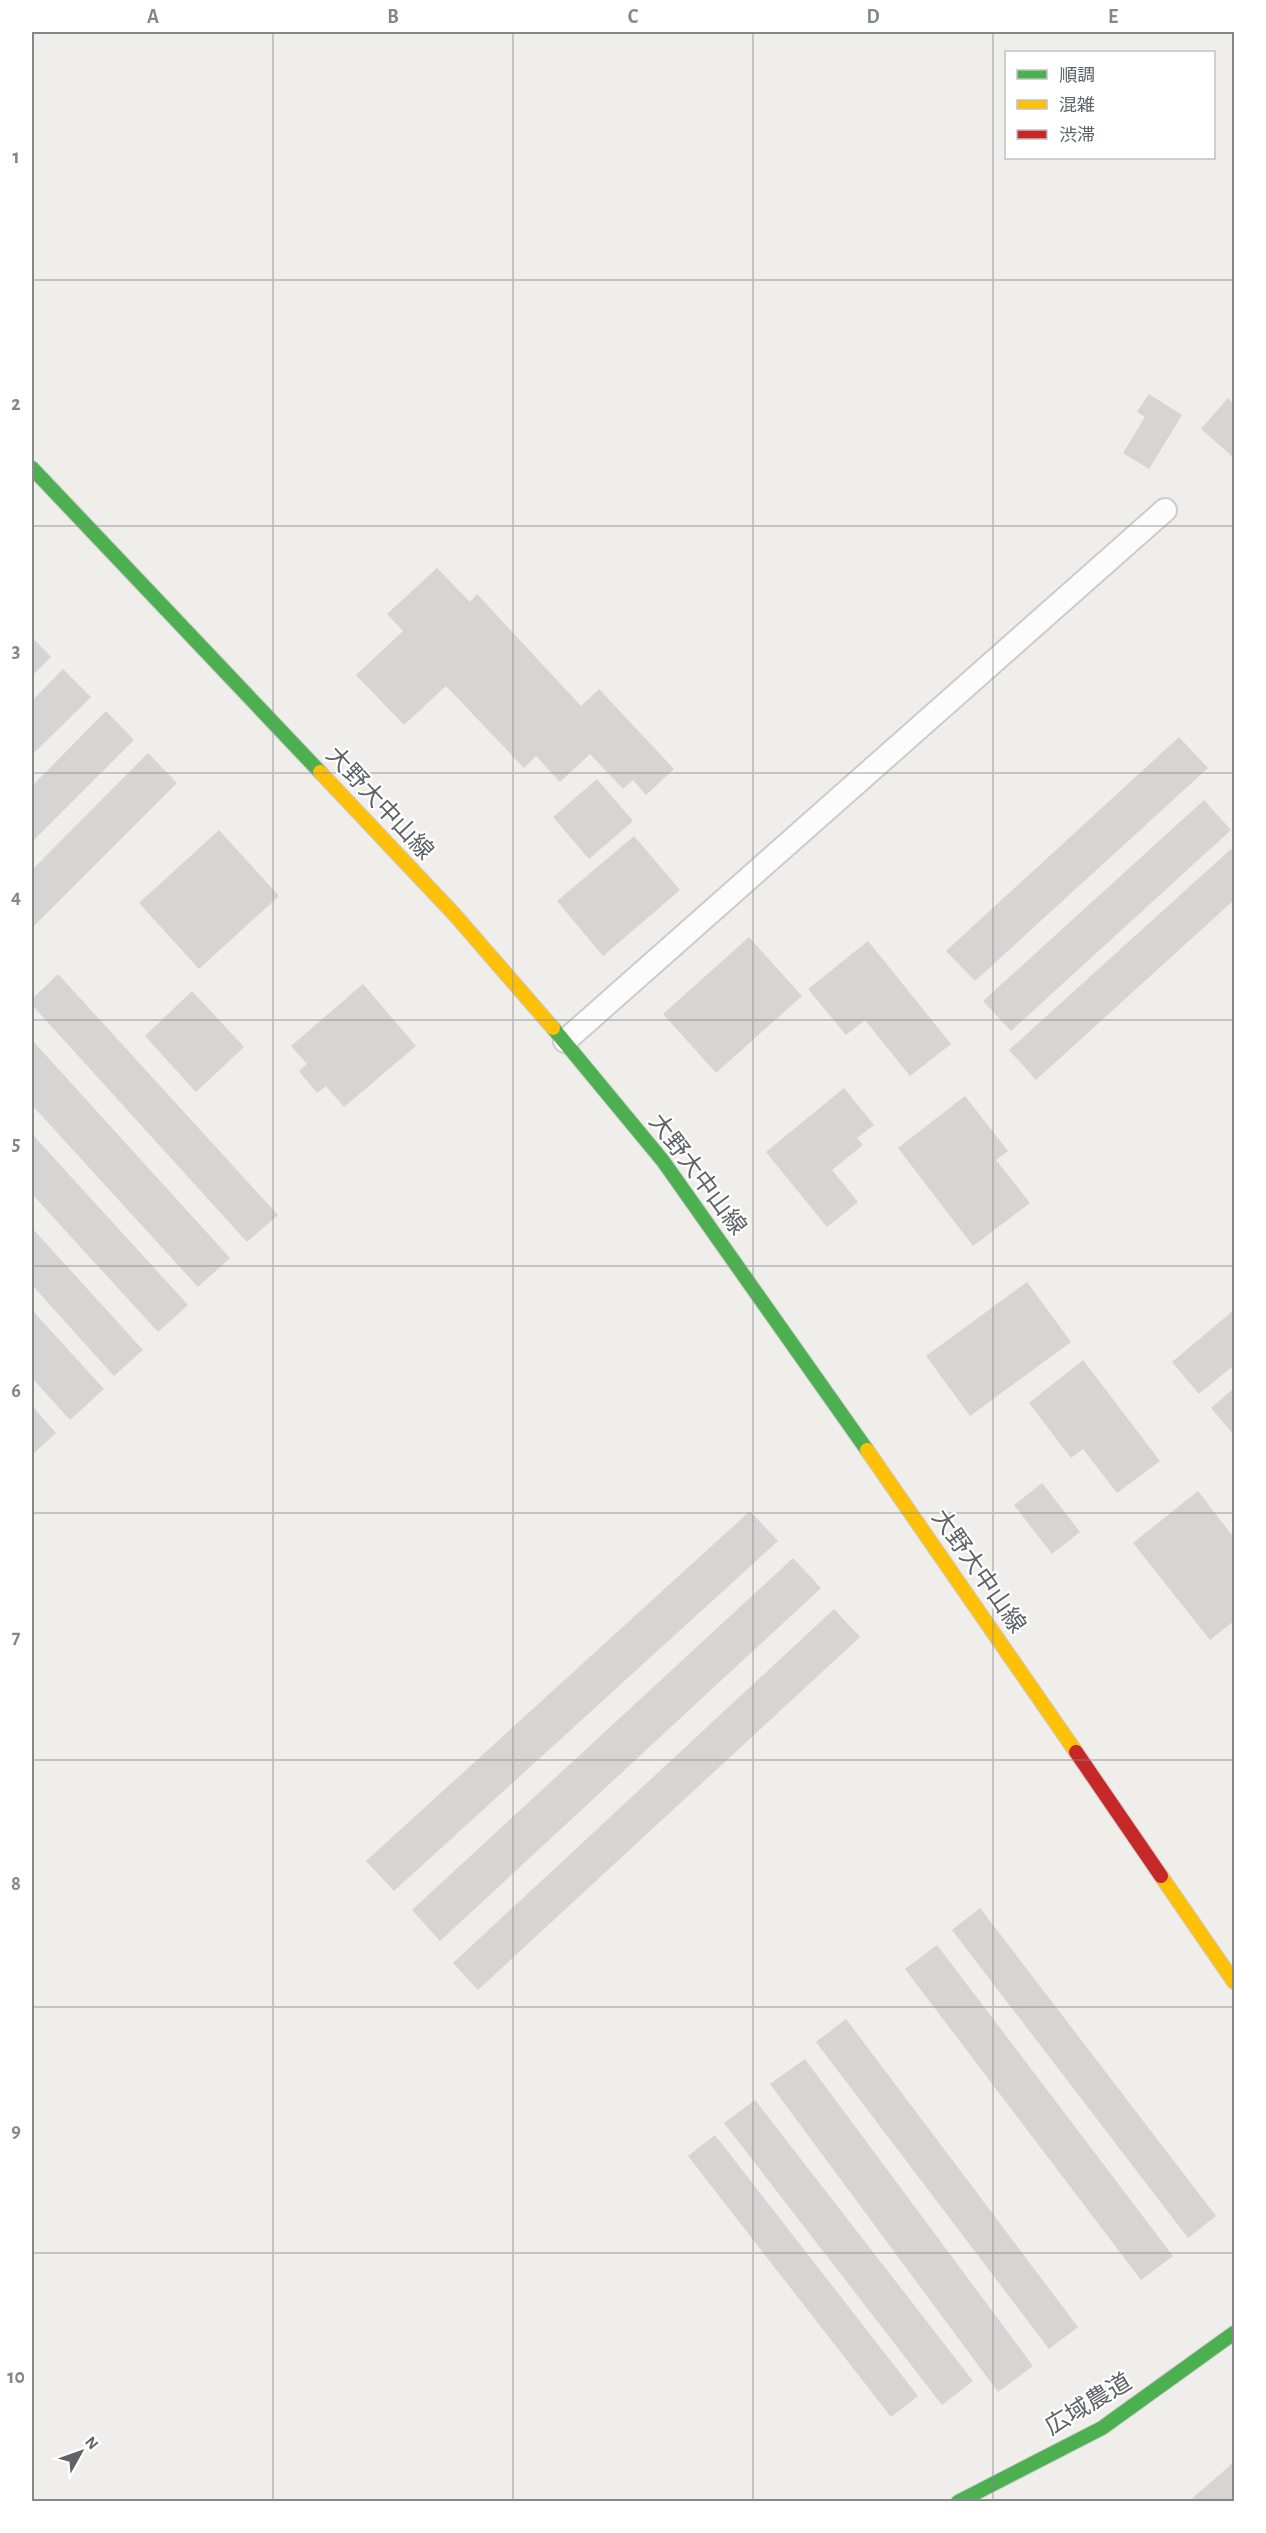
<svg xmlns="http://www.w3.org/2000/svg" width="1266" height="2533" font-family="'Alegreya Sans','Noto Sans JP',sans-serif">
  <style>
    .building { fill: #d6d5d3 }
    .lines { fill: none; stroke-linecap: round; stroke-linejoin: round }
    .lane-casing { stroke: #cbcccc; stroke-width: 26 }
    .fast-casing { stroke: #cacacb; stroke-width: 16 }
    .slow-casing { stroke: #cacacb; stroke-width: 16 }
    .jam-casing { stroke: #cacacb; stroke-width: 16 }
    .lane { stroke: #fdfcfc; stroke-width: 22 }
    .fast { stroke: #4caf50; stroke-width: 14 }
    .slow { stroke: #ffc107; stroke-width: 14 }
    .jam { stroke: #c62828; stroke-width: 14 }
    .grid { fill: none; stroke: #84888a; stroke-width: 1.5; stroke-opacity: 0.55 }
    .labels { text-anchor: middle; stroke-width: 4.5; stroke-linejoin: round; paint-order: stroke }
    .street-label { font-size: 24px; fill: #5f6368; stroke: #fff }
    .neatline { fill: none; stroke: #84888a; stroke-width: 2 }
    .grid-label { font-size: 20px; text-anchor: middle; font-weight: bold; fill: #84888a }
  </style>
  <rect width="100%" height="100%" fill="#efeeea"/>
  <!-- building -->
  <g class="building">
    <path d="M1149 394 1182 415 1149 469 1123 453 1145 417 1137 412Z"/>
    <path d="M1228 398 1234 404V458L1201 429Z"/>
    <path d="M437 568 470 602 477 594 581 706 599 689 674 769 646 795 633 780 623 789 590 754 560 782 536 756 524 768 446 686 404 725 356 675 403 631 387 614Z"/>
    <path d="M32 637 51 657 32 676Z"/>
    <path d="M63 669 91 697 32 755V701Z"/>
    <path d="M106 711 134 740 32 842V786Z"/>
    <path d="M1179 737 1208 768 975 981 946 951Z"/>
    <path d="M148 753 177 783 32 928V870Z"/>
    <path d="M597 779 633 821 589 859 553 817Z"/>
    <path d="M1204 800 1231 830 1011 1031 983 1001Z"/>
    <path d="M219 830 279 896 199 969 139 903Z"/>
    <path d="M634 836 680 890 603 956 557 901Z"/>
    <path d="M1231 849 1234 853V900L1036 1080 1009 1050Z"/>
    <path d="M749 937 802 996 716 1073 663 1014Z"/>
    <path d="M868 941 951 1044 910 1076 865 1020 846 1035 808 989Z"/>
    <path d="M58 974 278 1215 247 1242 32 1005V999Z"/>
    <path d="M363 984 416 1046 344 1107 326 1086 317 1093 299 1071 307 1064 291 1046Z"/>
    <path d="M192 991 244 1047 196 1092 145 1036Z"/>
    <path d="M32 1040 230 1258 198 1287 32 1105Z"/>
    <path d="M844 1088 874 1125 857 1138 863 1145 832 1170 858 1202 827 1227 766 1152Z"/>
    <path d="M965 1096 1008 1151 996 1160 1030 1203 973 1246 898 1148Z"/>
    <path d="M32 1134 188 1305 158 1332 32 1194Z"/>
    <path d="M32 1228 143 1350 114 1376 32 1285Z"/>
    <path d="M1027 1282 1071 1342 970 1416 926 1356Z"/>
    <path d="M32 1310 104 1389 70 1420 32 1378Z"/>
    <path d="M1234 1310V1365L1199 1394 1172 1362Z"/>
    <path d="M1083 1360 1160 1461 1117 1493 1083 1449 1071 1458 1029 1403Z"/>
    <path d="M1234 1388V1435L1211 1408Z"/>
    <path d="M32 1406 56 1433 32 1455Z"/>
    <path d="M1042 1483 1080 1532 1052 1554 1014 1505Z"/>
    <path d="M1198 1491 1234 1538V1621L1210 1640 1133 1543Z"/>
    <path d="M750 1511 778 1541 394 1891 366 1861Z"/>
    <path d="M793 1558 821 1588 440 1941 412 1910Z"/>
    <path d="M834 1609 860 1637 478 1990 453 1963Z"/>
    <path d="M980 1908 1216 2216 1188 2238 952 1930Z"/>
    <path d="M937 1945 1173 2256 1141 2280 905 1969Z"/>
    <path d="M846 2019 1078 2327 1049 2349 816 2042Z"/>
    <path d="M805 2059 1033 2366 998 2392 770 2084Z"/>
    <path d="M755 2100 973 2381 942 2405 724 2123Z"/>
    <path d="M715 2135 918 2396 891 2417 688 2156Z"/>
    <path d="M1234 2462V2502H1188Z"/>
  </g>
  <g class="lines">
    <!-- lane casing -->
    <g class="lane-casing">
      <path id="lane" d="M565 1041 1165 510"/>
    </g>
    <!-- fast casing -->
    <g class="fast-casing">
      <g id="fast">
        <path d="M32 468 320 772"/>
        <path d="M553 1028 663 1161 867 1450"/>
        <path d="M958 2502 1102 2428 1234 2333"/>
      </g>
    </g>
    <!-- slow casing -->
    <g class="slow-casing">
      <g id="slow">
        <path d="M320 772 454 914 553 1028"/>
        <path d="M867 1450 1076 1752"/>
        <path d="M1161 1876 1234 1982"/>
      </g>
    </g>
    <!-- jam casing -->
    <g class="jam-casing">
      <path id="jam" d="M1076 1752 1161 1876"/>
    </g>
    <!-- lane -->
    <use href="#lane" class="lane"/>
    <!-- fast -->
    <use href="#fast" class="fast"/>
    <!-- slow -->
    <use href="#slow" class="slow"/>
    <!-- jam -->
    <use href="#jam" class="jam"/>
  </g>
  <!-- grid -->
  <path class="grid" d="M273 32V2502M513 32V2502M753 32V2502M993 32V2502M32 280H1234M32 526H1234M32 773H1234M32 1020H1234M32 1266H1234M32 1513H1234M32 1760H1234M32 2007H1234M32 2253H1234"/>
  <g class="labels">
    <!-- street labels -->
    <g class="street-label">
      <text transform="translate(380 803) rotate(47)" y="8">大野大中山線</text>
      <text transform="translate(698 1174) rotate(53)" y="8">大野大中山線</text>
      <text transform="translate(979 1571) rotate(55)" y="8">大野大中山線</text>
      <text transform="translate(1088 2404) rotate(-31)" y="8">広域農道</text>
    </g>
  </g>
  <!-- border -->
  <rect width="1266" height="2533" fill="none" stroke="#ffffff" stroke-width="66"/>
  <!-- legend -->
  <rect x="1005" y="51" width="210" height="108" fill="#ffffff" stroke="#bfc1c3" stroke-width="1.5"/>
  <rect x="1017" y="70" width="30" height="9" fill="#4caf50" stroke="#bfc1c3" stroke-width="1.5"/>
  <text x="1059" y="81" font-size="18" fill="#5f6368">順調</text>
  <rect x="1017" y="100" width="30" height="9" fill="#ffc107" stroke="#bfc1c3" stroke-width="1.5"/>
  <text x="1059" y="111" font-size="18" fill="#5f6368">混雑</text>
  <rect x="1017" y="130" width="30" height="9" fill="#c62828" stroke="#bfc1c3" stroke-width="1.5"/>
  <text x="1059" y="141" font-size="18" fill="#5f6368">渋滞</text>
  <!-- north arrow -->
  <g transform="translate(81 2452) rotate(50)" stroke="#ffffff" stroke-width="4.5" paint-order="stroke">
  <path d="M0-4.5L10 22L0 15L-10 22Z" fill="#5f6368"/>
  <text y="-9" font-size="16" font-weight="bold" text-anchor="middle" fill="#5f6368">N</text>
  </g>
  <rect x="33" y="33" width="1200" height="2467" class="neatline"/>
  <g class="grid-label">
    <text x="153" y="23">A</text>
    <text x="393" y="23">B</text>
    <text x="633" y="23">C</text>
    <text x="873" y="23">D</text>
    <text x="1113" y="23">E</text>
    <text x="16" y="163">1</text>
    <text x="16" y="410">2</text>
    <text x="16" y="657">3</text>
    <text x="16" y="903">4</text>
    <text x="16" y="1150">5</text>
    <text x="16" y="1397">6</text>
    <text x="16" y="1643">7</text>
    <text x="16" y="1890">8</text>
    <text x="16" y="2137">9</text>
    <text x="16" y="2383">10</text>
  </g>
</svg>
